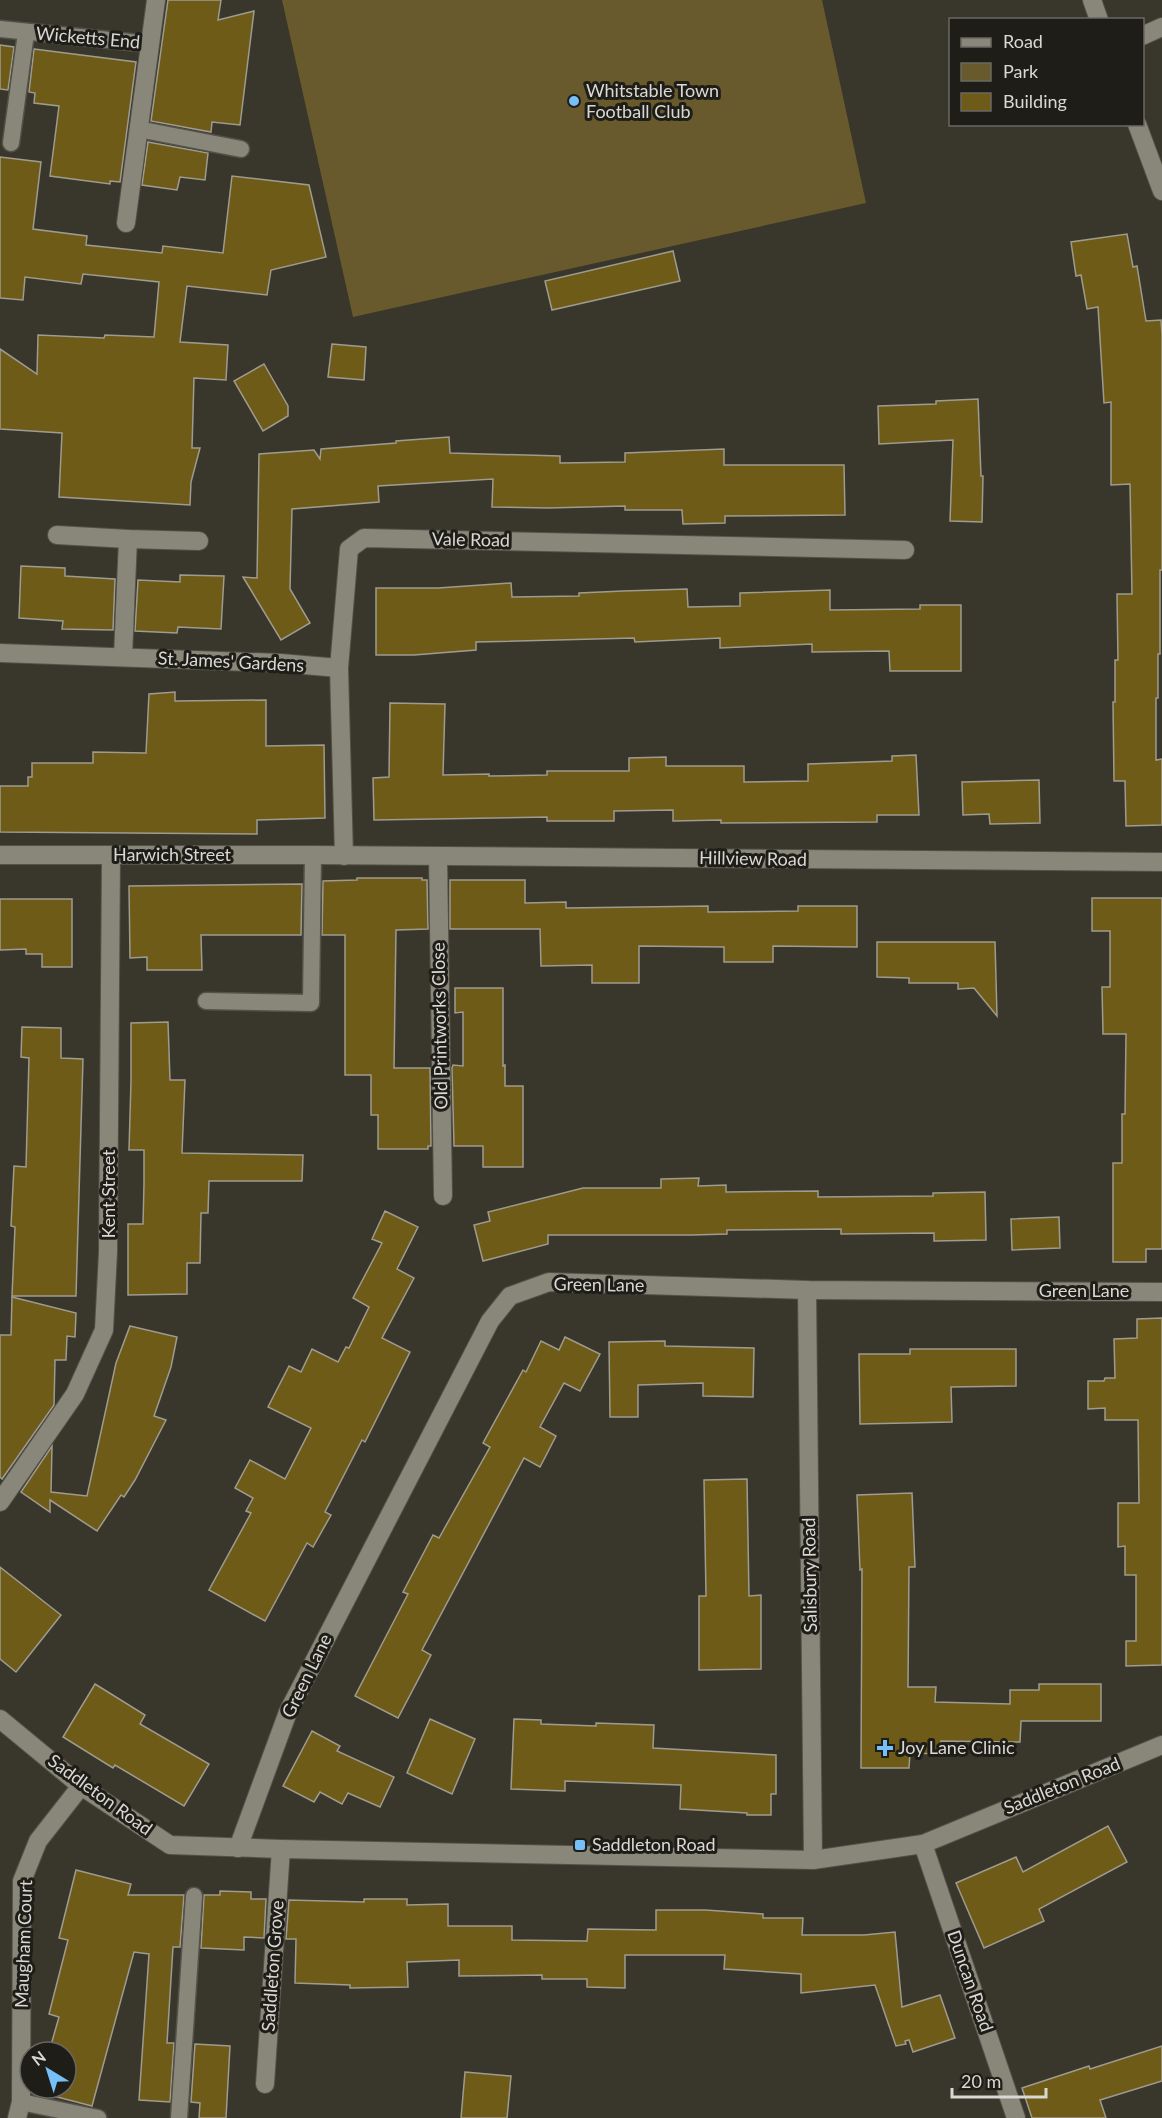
<svg xmlns="http://www.w3.org/2000/svg" width="1162" height="2118" font-family="Lato,sans-serif">
  <style>
    .green { fill: #685a2d }
    .building { fill: #6e5b18; stroke: #9f9b8f; stroke-width: 1.5 }
    .lines { fill: none; stroke-linecap: round; stroke-linejoin: round }
    .lane-casing { stroke: #545149; stroke-width: 19 }
    .street-casing { stroke: #545149; stroke-width: 20 }
    .lane { stroke: #89867a; stroke-width: 16 }
    .street { stroke: #89867a; stroke-width: 18 }
    .poi-dot { fill: #77bff7; stroke: #1f1d18; stroke-width: 2 }
    .labels { text-anchor: middle; stroke-width: 6; stroke-linejoin: round; paint-order: stroke }
    .street-label { font-size: 18px; fill: #dad8d2; stroke: #1f1d18 }
    .poi-label { font-size: 18px; fill: #dad8d2; stroke: #1f1d18; text-anchor: start }
  </style>
  <rect width="100%" height="100%" fill="#39362b"/>
  <!-- green -->
  <path class="green" d="M282 0H822L866 203 353 317Z"/>
  <!-- building -->
  <g class="building">
    <path d="M168 0H221L218 20 254 11 240 125 212 122 211 132 151 121Z"/>
    <path d="M0 45 14 47 8 90 0 89Z"/>
    <path d="M34 49 136 62 120 182 110 181V184L50 176 59 106 34 103 35 93 29 92Z"/>
    <path d="M148 142 208 153 205 180 180 177 177 190 142 185Z"/>
    <path d="M0 157 41 162 33 229 87 236 86 245 162 253 163 246 223 253 232 176 309 185 326 257 271 270 267 295 187 286 180 342 228 345 226 380 194 378 192 448H200L191 482 190 505 59 497 62 433 0 429V349L37 374 38 335 104 338 105 335 154 337 159 282 83 274 81 284 25 277 23 300 0 298Z"/>
    <path d="M1127 234 1133 267 1137 266 1146 321 1161 320 1162 335V570H1160V654H1158V698H1156V760L1162 759V825L1126 826 1125 781H1114L1113 702H1115V660H1118L1117 594H1132L1130 484 1111 485V402L1104 403 1098 307 1087 309 1081 275 1076 276 1071 242Z"/>
    <path d="M673 251 680 281 552 310 545 281Z"/>
    <path d="M332 344 366 347 364 380 328 377Z"/>
    <path d="M264 364 288 406V416L263 431 234 381Z"/>
    <path d="M978 399 981 476H983L982 522 950 521 953 440 879 444 878 406 936 404V401Z"/>
    <path d="M449 437 450 453 560 456V463L625 462V453L724 449V465H844L845 515 725 516V523L683 524 682 510H625V506L548 508 492 507 493 479 378 486 379 502 292 509 290 589 310 623 281 640 243 577 257 578 259 454 314 450 320 459 321 449 396 443V441Z"/>
    <path d="M21 566 65 568V576L115 579 113 630 62 629 63 621 19 618Z"/>
    <path d="M180 575 224 576 221 629 178 627 177 633 135 631 138 580 180 582Z"/>
    <path d="M511 583 512 597 579 596V593L623 591 687 589 688 607 740 606V593L830 590V610L920 609V605H961V671H890L889 651 812 652V644L720 648V638L635 642 634 638 476 642V650L414 655H376V588H438Z"/>
    <path d="M175 692V701L266 700V746L324 745 325 818 257 820V834L0 832V786H28V777H32V763H93V752L146 753 149 694Z"/>
    <path d="M390 703 445 704 443 775 489 774V776L547 775V771H629V758L666 757V766H744V782L808 781V764L892 761V756L916 755 919 815H877V822L721 823V820L673 821V810L614 811V821H547V817L374 820 373 778 389 777Z"/>
    <path d="M1039 780 1040 823 990 824 989 814 963 815 962 782Z"/>
    <path d="M357 878H422V880H427L428 929 396 930 394 1068H430L431 1146H428V1149H378V1115H371V1075H345V935H322L323 881 357 880Z"/>
    <path d="M450 880H525V903L566 902V908L708 906V912L798 911V906H857V947L773 946V962H724V947L639 946V983H592V965L541 966 540 929H450Z"/>
    <path d="M302 884 301 935H201L202 970H147V957L130 958 129 886Z"/>
    <path d="M1092 898H1162V1249H1146V1262H1113V1163H1122V1114H1125L1126 1034H1103L1102 987H1110V931H1092Z"/>
    <path d="M0 899H72V967H42V954H26V949L0 950Z"/>
    <path d="M877 942H995L997 1016 974 988 958 989V983H909V978L877 977Z"/>
    <path d="M455 988H503V1066L505 1065V1086H523V1167H483V1146H454L452 1068 453 1065 463 1066V1012L455 1013Z"/>
    <path d="M168 1022 170 1080H185L182 1153 303 1155 302 1181H209L208 1213H201L200 1263H187V1294L128 1295V1224H143L144 1184V1150H129L131 1081V1023Z"/>
    <path d="M22 1027 61 1028V1058L83 1059 76 1296H12L15 1227 11 1226 14 1166 26 1167 29 1058 21 1057Z"/>
    <path d="M699 1178 698 1186 726 1185V1192L818 1191V1197L933 1196V1193L985 1192 986 1240 934 1241V1233L841 1234V1229L727 1230V1234L692 1235H548V1244L483 1261 474 1225 490 1221 488 1212 583 1188H661V1179Z"/>
    <path d="M385 1211 418 1227 397 1269 414 1278 382 1338 410 1352 365 1442 362 1440 325 1512 331 1515 313 1547 307 1543 265 1621 209 1590 251 1513 246 1511 253 1498 235 1488 250 1460 285 1479 311 1428 268 1407 289 1366 301 1372 312 1349 338 1362 346 1347 349 1348 369 1307 353 1298 382 1243 372 1239Z"/>
    <path d="M1059 1217 1060 1248 1012 1250 1011 1219Z"/>
    <path d="M12 1297 76 1313 75 1337 67 1336 66 1360H55L54 1405 2 1479 0 1477V1335H11Z"/>
    <path d="M1162 1318V1665L1126 1666V1641H1136V1575H1125V1546L1118 1547V1503H1139L1138 1420H1105V1408L1088 1409V1381H1104L1105 1378H1115L1114 1339 1137 1338V1319Z"/>
    <path d="M130 1326 177 1337 171 1367 154 1416 166 1420 135 1480 124 1497 121 1495 97 1531 50 1500V1512L21 1492 52 1446 51 1492 87 1496 116 1363Z"/>
    <path d="M565 1337 600 1354 580 1391 564 1383 540 1427 556 1436 540 1467 524 1458 422 1650 431 1655 398 1718 355 1696 408 1594 403 1592 433 1535 439 1538 490 1447 483 1443 523 1370 526 1372 541 1341 559 1350Z"/>
    <path d="M665 1341V1346L754 1348 753 1397 703 1396V1383L638 1385V1417H610L609 1342Z"/>
    <path d="M910 1349H1016V1386L951 1387 952 1422 860 1424 859 1354H910Z"/>
    <path d="M747 1479 749 1596 761 1595V1669L699 1670V1596H706L704 1480Z"/>
    <path d="M912 1493 915 1567H909L908 1687H936L935 1702 1010 1704V1690H1039V1684H1101V1721H1021L1020 1742 941 1741V1754L910 1753 909 1768H861L862 1569 860 1570 857 1495Z"/>
    <path d="M0 1567 61 1615 16 1672 0 1659Z"/>
    <path d="M95 1684 145 1715 140 1724 209 1764 184 1806 115 1765 113 1768 63 1737Z"/>
    <path d="M430 1719 475 1739 452 1794 407 1773Z"/>
    <path d="M514 1719 541 1720V1724L596 1726V1723L654 1725 653 1748 776 1755V1794H771V1815H747V1813L680 1809 681 1785 565 1781V1791L511 1789Z"/>
    <path d="M312 1731 340 1746 337 1751 394 1777 380 1807 348 1793 342 1804 320 1792 314 1802 283 1786Z"/>
    <path d="M1108 1826 1127 1862 1039 1909 1044 1921 984 1948 956 1883 1016 1857 1023 1872Z"/>
    <path d="M76 1870 131 1884 128 1895H184L180 1947H173L167 2043H174L170 2102 139 2100 149 1954 134 1952 92 2106 38 2092 39 2088H66V2052H49L59 2017 49 2014 68 1940 59 1938Z"/>
    <path d="M220 1891 251 1892V1899H266L264 1938 244 1937V1950L201 1948 204 1895H220Z"/>
    <path d="M364 1899H407V1905L448 1904V1926H512V1940L587 1941 588 1929 656 1930V1910H705L763 1914V1918H803L802 1935H864L895 1932 902 2007 940 1995 955 2038 913 2052 909 2040 905 2041 906 2044 896 2046 875 1985 801 1993V1974L724 1969 725 1955H625V1988L587 1987V1979H542V1975L459 1976V1960L407 1962 408 1987 350 1988V1985L295 1983 296 1939H286L289 1900 364 1902Z"/>
    <path d="M195 2044 230 2046 226 2118H199L200 2103 191 2102Z"/>
    <path d="M1162 2046V2081L1100 2100 1106 2118H1032L1022 2088 1089 2066 1090 2069Z"/>
    <path d="M465 2072 511 2076 507 2118H461Z"/>
  </g>
  <g class="lines">
    <!-- lane casing -->
    <g class="lane-casing">
      <g id="lane">
        <path d="M0 29 149 44"/>
        <path d="M138 129 241 149"/>
        <path d="M11 143 26 33"/>
        <path d="M206 1001 311 1003 313 855"/>
        <path d="M21 2102 98 2118"/>
        <path d="M179 2118 194 1896"/>
      </g>
    </g>
    <!-- street casing -->
    <g class="street-casing">
      <g id="street">
        <path d="M1092 0 1099 20"/>
        <path d="M1142 36 1162 27"/>
        <path d="M1137 124 1162 191"/>
        <path d="M126 223 156 0"/>
        <path d="M57 535 128 539 199 541"/>
        <path d="M0 653 280 663 339 668"/>
        <path d="M123 656 128 539"/>
        <path d="M0 855H313L1162 862"/>
        <path d="M344 856 339 668 349 549 364 538 905 550"/>
        <path d="M438 856 443 1196"/>
        <path d="M807 1290 813 1860"/>
        <path d="M0 1502 75 1394 104 1330 108 1252 111 856"/>
        <path d="M0 1719 81 1786 170 1845 281 1849 813 1860 923 1844 1162 1745"/>
        <path d="M923 1844 1016 2118"/>
        <path d="M238 1848 288 1712 490 1321 510 1296 549 1282 807 1290 1162 1292"/>
        <path d="M265 2084 281 1849"/>
        <path d="M17 2118 21 2102 22 1881 38 1841 81 1786"/>
      </g>
    </g>
    <!-- lane -->
    <use href="#lane" class="lane"/>
    <!-- street -->
    <use href="#street" class="street"/>
  </g>
  <!-- markers -->
  <g class="poi-dot">
    <circle cx="574" cy="101" r="6"/>
    <path d="M882 1739h6v6h6v6h-6v6h-6v-6h-6v-6h6z"/>
    <rect x="574" y="1839" width="12" height="12" rx="3"/>
  </g>
  <g class="labels">
    <!-- street labels -->
    <g class="street-label">
      <text transform="translate(88 38) rotate(5)" y="6">Wicketts End</text>
      <text transform="translate(471 540) rotate(1)" y="6">Vale Road</text>
      <text transform="translate(231 662) rotate(3)" y="6">St. James' Gardens</text>
      <text x="172" y="861">Harwich Street</text>
      <text transform="translate(753 859) rotate(1)" y="6">Hillview Road</text>
      <text transform="translate(440 1026) rotate(-91)" y="6">Old Printworks Close</text>
      <text transform="translate(109 1194) rotate(-90)" y="6">Kent Street</text>
      <text transform="translate(599 1285) rotate(1)" y="6">Green Lane</text>
      <text x="1084" y="1297">Green Lane</text>
      <text transform="translate(810 1575) rotate(-91)" y="6">Salisbury Road</text>
      <text transform="translate(307 1676) rotate(-64)" y="6">Green Lane</text>
      <text transform="translate(1062 1786) rotate(-22)" y="6">Saddleton Road</text>
      <text transform="translate(100 1795) rotate(36)" y="6">Saddleton Road</text>
      <text transform="translate(24 1944) rotate(-88)" y="6">Maugham Court</text>
      <text transform="translate(273 1966) rotate(-86)" y="6">Saddleton Grove</text>
      <text transform="translate(970 1981) rotate(71)" y="6">Duncan Road</text>
    </g>
    <!-- poi labels -->
    <g class="poi-label">
      <text x="586" y="97">Whitstable Town<tspan x="586" dy="21">Football Club</tspan></text>
      <text x="898" y="1754">Joy Lane Clinic</text>
      <text x="592" y="1851">Saddleton Road</text>
    </g>
  </g>
  <!-- legend -->
  <rect x="949" y="18" width="195" height="108" fill="#1f1d18" stroke="#6a6862" stroke-width="1.5"/>
  <rect x="961" y="38" width="30" height="9" fill="#89867a" stroke="#6a6862" stroke-width="1.5"/>
  <text x="1003" y="48" font-size="18" fill="#dad8d2">Road</text>
  <rect x="961" y="63" width="30" height="18" fill="#685a2d" stroke="#6a6862" stroke-width="1.5"/>
  <text x="1003" y="78" font-size="18" fill="#dad8d2">Park</text>
  <rect x="961" y="93" width="30" height="18" fill="#6e5b18" stroke="#6a6862" stroke-width="1.5"/>
  <text x="1003" y="108" font-size="18" fill="#dad8d2">Building</text>
  <!-- north arrow -->
  <g transform="translate(48 2070) rotate(322)"><circle r="28" fill="#1f1d18" stroke="#6a6862" stroke-width="1.5"/>
  <path d="M0-4.5L10 22L0 15L-10 22Z" fill="#77bff7"/>
  <text y="-9" font-size="16" font-weight="bold" text-anchor="middle" fill="#dad8d2">N</text>
  </g>
  <!-- scale -->
  <path d="M952 2088v9h94v-9" fill="none" stroke="#dad8d2" stroke-width="3"/>
  <text x="961" y="2088" font-size="18" fill="#dad8d2" stroke="#1f1d18" stroke-width="4.5" paint-order="stroke">20 m</text>
</svg>
